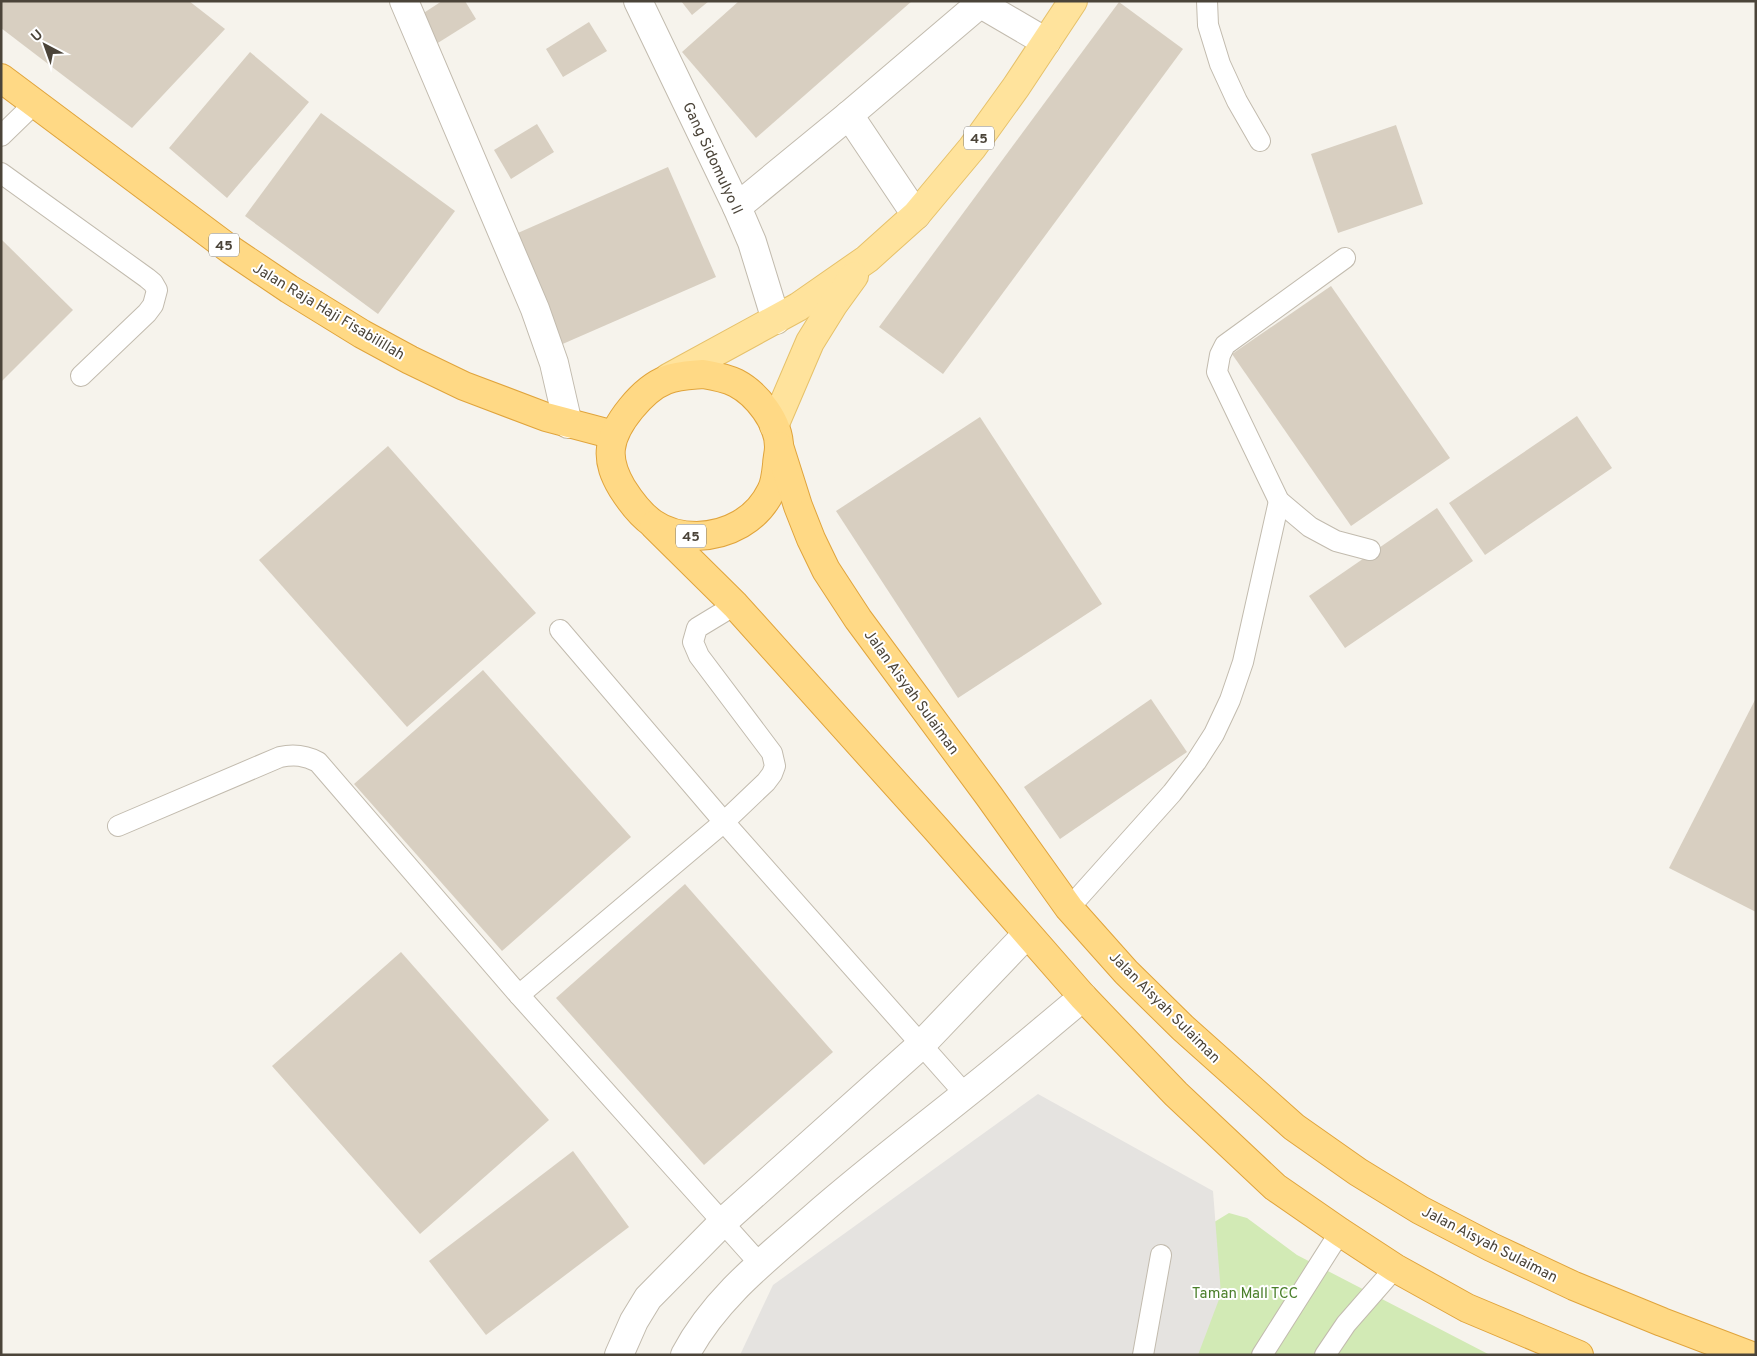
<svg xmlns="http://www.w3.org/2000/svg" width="1757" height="1356" font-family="Overpass,sans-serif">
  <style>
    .green { fill: #d2eab5 }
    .parking { fill: #e5e3e0 }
    .building { fill: #d8cfc1 }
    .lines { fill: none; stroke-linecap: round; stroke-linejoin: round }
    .service-casing { stroke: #c2bbae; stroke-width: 22 }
    .minor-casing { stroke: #c2bbae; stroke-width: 30 }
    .primary-casing { stroke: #e6c16a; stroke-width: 30 }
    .trunk-casing { stroke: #e0a43c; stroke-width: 30 }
    .service { stroke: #fff; stroke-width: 20 }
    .minor { stroke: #fff; stroke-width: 28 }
    .primary { stroke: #ffe39c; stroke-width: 28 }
    .trunk { stroke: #ffd985; stroke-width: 28 }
    .labels { text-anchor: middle; stroke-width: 4; stroke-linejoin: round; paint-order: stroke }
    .shield { fill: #fff; stroke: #817c74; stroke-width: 1 }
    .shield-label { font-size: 14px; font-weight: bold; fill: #4b4439 }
    .street-label { font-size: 15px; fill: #4b4439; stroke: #fff }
    .park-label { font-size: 15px; fill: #4a7f2a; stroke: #fff }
  </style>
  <rect width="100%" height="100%" fill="#f6f3ec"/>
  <!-- green -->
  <path class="green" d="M1229 1213 1247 1218 1297 1255 1490 1355H1158L1211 1224Z"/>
  <!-- parking -->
  <path class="parking" d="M1038 1094 1213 1191 1221 1294 1198 1355H740L773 1285Z"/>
  <!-- building -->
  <g class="building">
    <path d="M1 1H189L225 29 132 128 1 28Z"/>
    <path d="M442 1H465L476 19 433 46 416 18Z"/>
    <path d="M681 1H709L692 15Z"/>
    <path d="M739 1H912L756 138 682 52Z"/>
    <path d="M1119 2 1183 49 943 374 879 327Z"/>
    <path d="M589 22 607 51 563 77 546 49Z"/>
    <path d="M250 52 309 102 227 198 169 148Z"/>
    <path d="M321 113 455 211 378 314 245 216Z"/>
    <path d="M537 124 554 152 511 179 494 150Z"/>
    <path d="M1396 125 1423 204 1338 233 1311 154Z"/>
    <path d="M668 167 716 277 558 346 511 236Z"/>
    <path d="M1 239 73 310 1 382Z"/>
    <path d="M1331 286 1450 458 1351 526 1232 354Z"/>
    <path d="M1577 416 1612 468 1485 555 1449 503Z"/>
    <path d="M980 417 1102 604 958 698 836 511Z"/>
    <path d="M388 446 536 613 407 727 259 560Z"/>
    <path d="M1437 508 1473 561 1345 648 1309 596Z"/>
    <path d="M483 670 631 837 502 951 354 784Z"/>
    <path d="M1756 698V912L1669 868Z"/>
    <path d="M1151 699 1187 752 1060 839 1024 787Z"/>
    <path d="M685 884 833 1052 704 1165 556 998Z"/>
    <path d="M401 952 549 1120 420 1234 272 1066Z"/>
    <path d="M573 1151 629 1227 486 1335 429 1261Z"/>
  </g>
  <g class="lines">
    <!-- service casing -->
    <g class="service-casing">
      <g id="service">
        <path d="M1207 1 1208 25 1220 64 1237 101 1260 141"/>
        <path d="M1 136 35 103"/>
        <path d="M1 173 147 278 153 283 157 290 153 305 147 313 81 376"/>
        <path d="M1345 258 1225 345 1220 355 1217 372 1279 501 1310 527 1336 541 1370 550"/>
        <path d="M560 630 724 822 965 1094"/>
        <path d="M118 826 280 757C294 754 305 755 318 762L519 995 760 1264"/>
        <path d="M1069 908 1172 793 1196 762 1214 734 1230 700 1243 662 1279 501"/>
        <path d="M519 995 724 822 766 782 772 774 775 766 772 753 699 656 693 642 697 628 735 605"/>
        <path d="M1143 1355 1161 1255"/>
        <path d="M1262 1355 1340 1232"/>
        <path d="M1325 1355 1346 1324 1395 1268"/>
      </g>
    </g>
    <!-- minor casing -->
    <g class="minor-casing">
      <g id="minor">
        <path d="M404 1 535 309 554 363 568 424"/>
        <path d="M638 1 737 207 752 242 776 320"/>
        <path d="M981 4 1046 42"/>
        <path d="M849 115 916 215"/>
        <path d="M737 207 849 115 983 1"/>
        <path d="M619 1355 634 1321 648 1298 723 1222 922 1044 1027 934"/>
        <path d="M685 1355C715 1298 766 1259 813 1218 862 1175 913 1136 963 1096 1004 1064 1043 1030 1083 997"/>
      </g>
    </g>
    <!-- primary casing -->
    <g class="primary-casing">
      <g id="primary">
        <path d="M668 378 798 307 867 259 916 215 972 148 1016 87 1073 1"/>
        <path d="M774 426 810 342 833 305 854 276"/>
      </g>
    </g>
    <!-- trunk casing -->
    <g class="trunk-casing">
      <g id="trunk">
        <path d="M1 78 231 250 289 289 362 334 410 360 464 386 546 417 614 435"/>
        <path d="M703 374C715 376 726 378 736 383 757 394 779 422 779 447 779 453 777 459 777 465 776 474 775 484 771 491 757 520 728 535 697 536 660 536 641 518 622 488 615 476 609 463 611 448 614 424 643 389 666 380 678 375 691 375 703 374Z"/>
        <path d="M779 446 798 506 811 539 826 570 858 619 989 796 1069 908 1126 972 1183 1028 1294 1127 1358 1172 1420 1210 1491 1247 1574 1286 1662 1322 1749 1355"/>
        <path d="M654 525 735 605 937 830 1083 997 1176 1094 1275 1187 1340 1232 1395 1268 1467 1308 1579 1355"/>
      </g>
    </g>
    <!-- service -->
    <use href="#service" class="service"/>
    <!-- minor -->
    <use href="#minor" class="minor"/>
    <!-- primary -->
    <use href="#primary" class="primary"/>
    <!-- trunk -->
    <use href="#trunk" class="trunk"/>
  </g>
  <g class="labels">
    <!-- shield labels -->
    <g class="shield">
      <rect x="964" y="126.5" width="30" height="23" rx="4"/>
      <rect x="209" y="233.5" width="30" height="23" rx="4"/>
      <rect x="676" y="524.5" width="30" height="23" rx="4"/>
    </g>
    <g class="shield-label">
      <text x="979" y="143">45</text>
      <text x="224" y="250">45</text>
      <text x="691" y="541">45</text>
    </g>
    <!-- street labels -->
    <g class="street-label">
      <text transform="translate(713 158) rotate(65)" y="5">Gang Sidomulyo II</text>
      <text transform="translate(329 311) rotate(31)" y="5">Jalan Raja Haji Fisabilillah</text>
      <text transform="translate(912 692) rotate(54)" y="5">Jalan Aisyah Sulaiman</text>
      <text transform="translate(1165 1007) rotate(45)" y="5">Jalan Aisyah Sulaiman</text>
      <text transform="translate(1490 1244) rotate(27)" y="5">Jalan Aisyah Sulaiman</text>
    </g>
    <!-- park labels -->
    <g class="park-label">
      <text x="1245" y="1298">Taman Mall TCC</text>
    </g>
  </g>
  <!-- border -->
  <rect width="1757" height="1356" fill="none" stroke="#4b4439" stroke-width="5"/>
  <!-- north arrow -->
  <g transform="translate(45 45) rotate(319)" stroke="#ffffff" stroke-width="4" paint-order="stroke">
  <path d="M0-4L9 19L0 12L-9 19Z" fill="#4b4439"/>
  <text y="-8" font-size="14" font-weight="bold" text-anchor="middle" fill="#4b4439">U</text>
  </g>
</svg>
